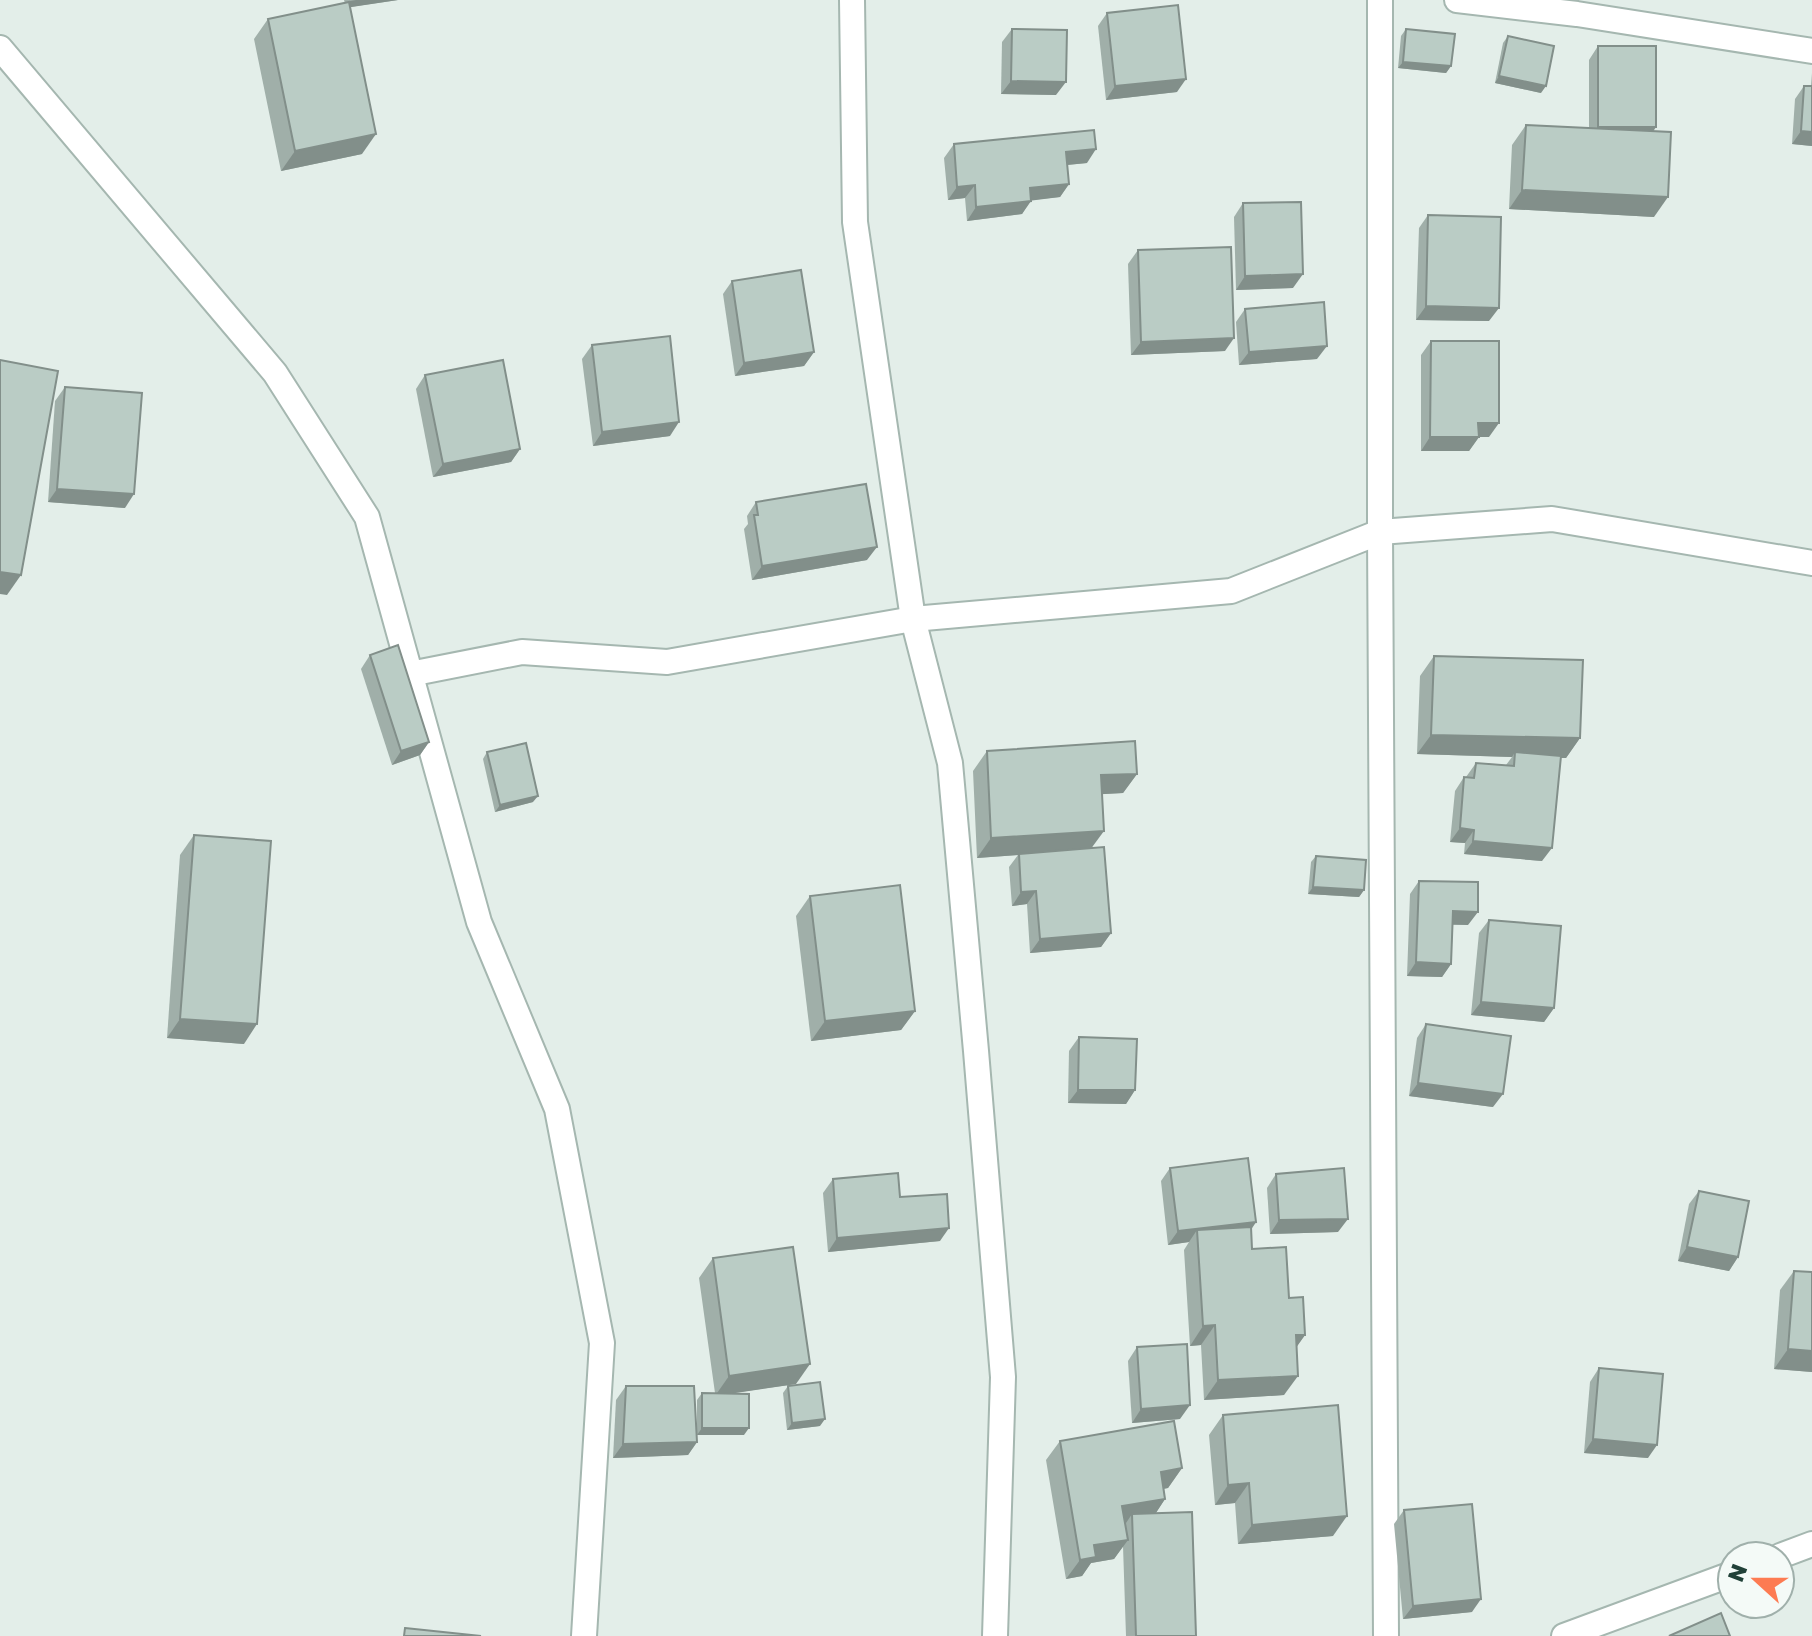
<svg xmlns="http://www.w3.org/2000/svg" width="1812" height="1636" font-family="'Golos Text',sans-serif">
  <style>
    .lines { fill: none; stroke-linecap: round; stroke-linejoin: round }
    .street-casing { stroke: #a5b7b0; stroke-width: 28 }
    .street { stroke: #fff; stroke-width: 24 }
    .wall { fill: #a0afa9 }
    .shaded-wall { fill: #828f8a }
    .building { fill: #baccc5; stroke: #828f8a; stroke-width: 2 }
  </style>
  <rect width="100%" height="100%" fill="#e3eee9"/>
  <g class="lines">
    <!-- street casing -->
    <g class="street-casing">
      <g id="street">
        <path d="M852 0 855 222 913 619 950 763 976 1051 1003 1377 995 1636"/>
        <path d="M1380 0V532L1386 1636"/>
        <path d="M1457 0 1577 14 1812 51"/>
        <path d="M0 48 275 373 367 517 479 922 557 1109 602 1343 584 1636"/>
        <path d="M410 674 522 652 667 662 913 619 1231 591 1380 532 1552 519 1812 563"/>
        <path d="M1780 1556 1812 1544"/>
        <path d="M1564 1636 1732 1574"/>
      </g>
    </g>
    <!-- street -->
    <use href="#street" class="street"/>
  </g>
  <!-- wall -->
  <g class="wall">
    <path d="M344 0H398L350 7 362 154 281 171 254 39 268 19 345 3Z"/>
    <path d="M1107 13 1177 92 1106 100 1098 26Z"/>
    <path d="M1012 29 1056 95 1001 94 1002 42Z"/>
    <path d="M1406 29 1451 66 1446 73 1398 68 1401 36Z"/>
    <path d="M1508 36 1541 93 1495 83 1503 43Z"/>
    <path d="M1598 46 1653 131 1654 217 1509 209 1512 145 1526 125 1589 128V60Z"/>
    <path d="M1812 73V146L1792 144 1795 99 1804 86H1811Z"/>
    <path d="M954 144 1087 163 1067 165 1069 184 1060 197 1031 200 1022 214 967 221 965 198 948 200 944 158Z"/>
    <path d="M1243 203 1293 288 1236 290 1234 217Z"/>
    <path d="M1428 215 1489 321 1416 320 1419 228Z"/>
    <path d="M1138 250 1225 351 1131 355 1128 264Z"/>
    <path d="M732 281 814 352 804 366 735 376 723 294Z"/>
    <path d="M1245 309 1317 359 1239 365 1236 322Z"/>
    <path d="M1431 341 1489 437H1479L1469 451H1421V355Z"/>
    <path d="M592 345 670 436 593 446 582 359Z"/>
    <path d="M425 375 520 449 511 462 433 477 416 389Z"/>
    <path d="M65 387 125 508 48 502 55 401Z"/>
    <path d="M756 502 867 560 752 580 744 529 748 524 747 516Z"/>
    <path d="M370 655 429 742 420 755 392 765 361 669Z"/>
    <path d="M1434 656 1580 738 1566 758H1561L1542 861 1464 854 1465 843 1450 842 1455 791 1464 777H1466L1476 763 1506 765 1512 757 1417 754 1420 676Z"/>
    <path d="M987 751 1137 774 1123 793 1102 794 1092 848 1111 933 1101 947 1030 953 1027 904 1012 906 1009 867 1018 855 977 858 973 771Z"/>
    <path d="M487 752 533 802 495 812 483 759Z"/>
    <path d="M194 835 244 1044 167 1038 180 855Z"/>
    <path d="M1316 856 1364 890 1359 897 1308 894 1311 862Z"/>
    <path d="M1419 881 1468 925H1453L1451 964 1442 977 1407 976 1410 894Z"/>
    <path d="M810 896 915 1011 901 1030 811 1041 796 916Z"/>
    <path d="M1489 920 1554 1008 1544 1022 1471 1015 1479 933Z"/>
    <path d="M1426 1024 1493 1107 1409 1096 1417 1038Z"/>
    <path d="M1079 1037 1135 1090 1126 1104 1068 1103 1069 1051Z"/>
    <path d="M1170 1168 1256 1222 1251 1230 1252 1249 1289 1298 1305 1335 1296 1347 1284 1395 1204 1400 1201 1345 1190 1346 1184 1250 1189 1242 1168 1245 1161 1181Z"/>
    <path d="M1276 1174 1338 1232 1270 1234 1267 1188Z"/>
    <path d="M833 1179 940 1241 828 1252 823 1193Z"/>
    <path d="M1699 1191 1738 1257 1729 1271 1678 1261 1689 1204Z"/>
    <path d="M713 1258 796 1384 733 1393 744 1435H697V1400L702 1393H715L699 1278Z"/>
    <path d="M1794 1271 1812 1372 1774 1369 1780 1290Z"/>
    <path d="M1137 1347 1180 1419 1132 1423 1128 1361Z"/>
    <path d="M1599 1368 1648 1458 1584 1453 1590 1382Z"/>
    <path d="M626 1386 697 1442 688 1455 613 1458 616 1400Z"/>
    <path d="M788 1386 820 1426 787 1430 783 1393Z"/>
    <path d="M1223 1415 1333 1536 1238 1544 1235 1503 1215 1505 1209 1435Z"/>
    <path d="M1060 1441 1182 1468 1168 1488 1164 1489 1165 1499 1155 1514 1196 1636H1126L1123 1546 1114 1559 1091 1563 1082 1576 1066 1579 1046 1460Z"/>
    <path d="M1404 1510 1472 1612 1403 1619 1394 1524Z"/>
  </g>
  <!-- shaded-wall -->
  <g class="shaded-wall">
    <path d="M356 0H398L345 8 350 1Z"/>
    <path d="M1403 62 1451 66 1446 73 1398 68Z"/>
    <path d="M1499 76 1546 86 1541 93 1495 83Z"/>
    <path d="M1186 79 1177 92 1106 100 1115 86Z"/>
    <path d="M1011 81 1066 82 1056 95 1001 94Z"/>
    <path d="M1598 127H1656L1647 141 1589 140Z"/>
    <path d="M1801 131 1812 132V146L1792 144Z"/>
    <path d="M376 134 362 154 281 171 295 151Z"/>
    <path d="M1096 149 1087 163 1056 166 1066 152Z"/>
    <path d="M1069 184 1060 197 1020 202 1030 188Z"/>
    <path d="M975 185 965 198 948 200 957 187Z"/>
    <path d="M1522 190 1668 197 1654 217 1509 209Z"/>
    <path d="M1031 201 1022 214 967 221 976 207Z"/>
    <path d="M1303 274 1293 288 1236 290 1245 276Z"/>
    <path d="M1426 306 1499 308 1489 321 1416 320Z"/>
    <path d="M1234 338 1225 351 1131 355 1141 342Z"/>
    <path d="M1327 346 1317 359 1239 365 1249 352Z"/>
    <path d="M814 352 804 366 735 376 744 363Z"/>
    <path d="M679 422 670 436 593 446 602 432Z"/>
    <path d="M1478 423H1499L1489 437H1469Z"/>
    <path d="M1430 437H1479L1469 451H1421Z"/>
    <path d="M520 449 511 462 433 477 443 464Z"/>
    <path d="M57 489 134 494 125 508 48 502Z"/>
    <path d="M877 547 867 560 752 580 762 566Z"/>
    <path d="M0 572 21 575 7 595 0 594Z"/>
    <path d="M1431 735 1580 738 1566 758 1515 757V752L1512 757 1417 754Z"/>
    <path d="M429 742 420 755 392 765 401 751Z"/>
    <path d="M1137 774 1123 793 1087 795 1101 775Z"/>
    <path d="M538 796 533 802 495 812 500 805Z"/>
    <path d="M1460 828 1474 830 1465 843 1450 842Z"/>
    <path d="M1104 831 1090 850 977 858 991 838Z"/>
    <path d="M1473 841 1552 848 1542 861 1464 854Z"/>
    <path d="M1313 887 1364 890 1359 897 1308 894Z"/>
    <path d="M1036 891 1027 904 1012 906 1021 892Z"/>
    <path d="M1453 911 1478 912 1468 925 1444 924Z"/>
    <path d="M1111 933 1101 947 1030 953 1040 939Z"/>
    <path d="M1416 962 1451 964 1442 977 1407 976Z"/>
    <path d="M1481 1002 1554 1008 1544 1022 1471 1015Z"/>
    <path d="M915 1011 901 1030 811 1041 825 1021Z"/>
    <path d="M180 1019 257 1024 244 1044 167 1038Z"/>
    <path d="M1418 1083 1503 1094 1493 1107 1409 1096Z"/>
    <path d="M1078 1090H1135L1126 1104 1068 1103Z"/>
    <path d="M1348 1219 1338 1232 1270 1234 1279 1220Z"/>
    <path d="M1256 1222 1247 1235 1197 1230 1189 1242 1168 1245 1178 1231Z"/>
    <path d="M949 1228 940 1241 828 1252 837 1238Z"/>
    <path d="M1687 1247 1738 1257 1729 1271 1678 1261Z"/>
    <path d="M1215 1325 1201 1345 1190 1346 1203 1326Z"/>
    <path d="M1296 1335H1305L1291 1355Z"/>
    <path d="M1788 1349 1812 1351V1372L1774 1369Z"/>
    <path d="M810 1364 796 1384 715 1396 729 1376Z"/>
    <path d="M1298 1376 1284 1395 1204 1400 1218 1380Z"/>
    <path d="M1190 1405 1180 1419 1132 1423 1141 1409Z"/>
    <path d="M825 1419 820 1426 787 1430 792 1423Z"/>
    <path d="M702 1428H749L744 1435H697Z"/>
    <path d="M1593 1439 1657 1445 1648 1458 1584 1453Z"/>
    <path d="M697 1442 688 1455 613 1458 623 1444Z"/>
    <path d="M1182 1468 1168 1488 1147 1491 1161 1472Z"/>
    <path d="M1249 1483 1235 1503 1215 1505 1228 1485Z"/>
    <path d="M1165 1499 1152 1519 1132 1514 1126 1523 1108 1526 1122 1506Z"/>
    <path d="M1347 1516 1333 1536 1238 1544 1252 1525Z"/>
    <path d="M1128 1540 1114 1559 1091 1563 1082 1576 1066 1579 1080 1560 1094 1545Z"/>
    <path d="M1481 1599 1472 1612 1403 1619 1413 1606Z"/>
  </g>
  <!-- building -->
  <g class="building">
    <path d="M349 2 376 134 295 151 268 19Z"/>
    <path d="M1178 5 1186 79 1115 86 1107 13Z"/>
    <path d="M1012 29 1067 30 1066 82 1011 81Z"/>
    <path d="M1406 29 1455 34 1451 66 1403 62Z"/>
    <path d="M1508 36 1554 46 1546 86 1499 76Z"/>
    <rect x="1598" y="46" width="58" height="81"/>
    <path d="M1804 86H1812V132L1801 131Z"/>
    <path d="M1526 125 1671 132 1668 197 1522 190Z"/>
    <path d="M1094 130 1096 149 1066 152 1069 184 1030 188 1031 201 976 207 975 185 957 187 954 144Z"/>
    <path d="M1301 202 1303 274 1245 276 1243 203Z"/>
    <path d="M1428 215 1501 217 1499 308 1426 306Z"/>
    <path d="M1231 247 1234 338 1141 342 1138 250Z"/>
    <path d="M801 270 814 352 744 363 732 281Z"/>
    <path d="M1324 302 1327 346 1249 352 1245 309Z"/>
    <path d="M670 336 679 422 602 432 592 345Z"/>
    <path d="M1431 341H1499V423H1478L1479 437H1430Z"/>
    <path d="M0 360 58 371 21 575 0 572Z"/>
    <path d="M503 360 520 449 443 464 425 375Z"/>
    <path d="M65 387 142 393 134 494 57 489Z"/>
    <path d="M866 484 877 547 762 566 754 515H758L756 502Z"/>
    <path d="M398 645 429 742 401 751 370 655Z"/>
    <path d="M1434 656 1583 660 1580 738 1431 735Z"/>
    <path d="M1135 741 1137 774 1101 775 1104 831 991 838 987 751Z"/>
    <path d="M526 743 538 796 500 805 487 752Z"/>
    <path d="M1515 752 1561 756 1552 848 1473 841 1474 830 1460 828 1464 777 1474 778 1476 763 1514 766Z"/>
    <path d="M194 835 271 841 257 1024 180 1019Z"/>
    <path d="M1104 847 1111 933 1040 939 1036 891 1021 892 1019 854Z"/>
    <path d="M1316 856 1366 860 1364 890 1313 887Z"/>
    <path d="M1419 881 1478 882V912L1453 911 1451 964 1416 962Z"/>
    <path d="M900 885 915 1011 825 1021 810 896Z"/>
    <path d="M1489 920 1561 926 1554 1008 1481 1002Z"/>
    <path d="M1426 1024 1511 1036 1503 1094 1418 1083Z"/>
    <path d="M1079 1037 1137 1039 1135 1090H1078Z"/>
    <path d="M1248 1158 1256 1222 1178 1231 1170 1168Z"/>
    <path d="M1344 1168 1348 1219 1279 1220 1276 1174Z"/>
    <path d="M898 1173 900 1197 947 1194 949 1228 837 1238 833 1179Z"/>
    <path d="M1699 1191 1749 1201 1738 1257 1687 1247Z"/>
    <path d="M1251 1227 1252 1249 1286 1247 1289 1298 1303 1297 1305 1335H1296L1298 1376 1218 1380 1215 1325 1203 1326 1197 1230Z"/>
    <path d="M793 1247 810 1364 729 1376 713 1258Z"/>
    <path d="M1794 1271 1812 1272V1351L1788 1349Z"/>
    <path d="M1187 1344 1190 1405 1141 1409 1137 1347Z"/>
    <path d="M1599 1368 1663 1374 1657 1445 1593 1439Z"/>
    <path d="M820 1382 825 1419 792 1423 788 1386Z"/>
    <path d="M626 1386H694L697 1442 623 1444Z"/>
    <path d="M702 1393 749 1394V1428H702Z"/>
    <path d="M1338 1405 1347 1516 1252 1525 1249 1483 1228 1485 1223 1415Z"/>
    <path d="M1174 1421 1182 1468 1161 1472 1165 1499 1122 1506 1128 1540 1094 1545 1096 1557 1080 1560 1060 1441Z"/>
    <path d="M1472 1504 1481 1599 1413 1606 1404 1510Z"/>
    <path d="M1192 1512 1196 1636H1136L1132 1514Z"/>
    <path d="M1721 1613 1730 1636H1669Z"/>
    <path d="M405 1628 481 1636H404Z"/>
  </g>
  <!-- north arrow -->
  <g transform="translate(1756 1580) rotate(291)"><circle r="38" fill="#f4faf7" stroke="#a0b0ab" stroke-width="2"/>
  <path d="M0-6L14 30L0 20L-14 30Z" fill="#fd7b52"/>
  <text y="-12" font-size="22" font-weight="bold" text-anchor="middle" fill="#214138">N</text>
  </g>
</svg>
